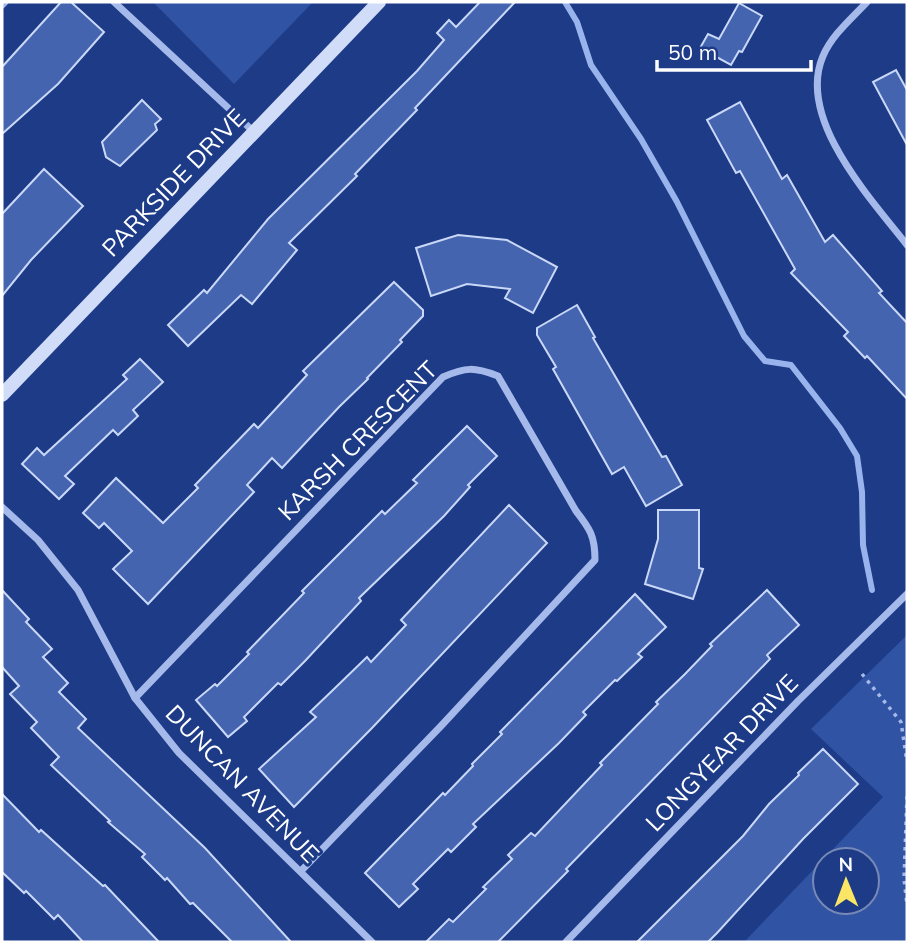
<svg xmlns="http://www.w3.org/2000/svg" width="909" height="944" font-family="Mulish,sans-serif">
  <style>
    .green { fill: #3153a4; fill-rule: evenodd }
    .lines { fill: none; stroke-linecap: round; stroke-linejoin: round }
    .stream { stroke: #99b3ed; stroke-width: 6 }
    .building { fill: #4564af; stroke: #cad8f8; stroke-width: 2 }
    .path { stroke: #a5baeb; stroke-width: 3.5; stroke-dasharray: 3.5 5; stroke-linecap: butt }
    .minor { stroke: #a5baeb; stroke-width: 7 }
    .secondary { stroke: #d1dcf8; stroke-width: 14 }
    .labels { text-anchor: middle; stroke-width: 6; stroke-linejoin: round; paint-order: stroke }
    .street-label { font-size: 24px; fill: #fff; stroke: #1d3b86 }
  </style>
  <rect width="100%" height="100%" fill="#1d3b86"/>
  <!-- green -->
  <g class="green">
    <path d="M153 2H313L234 84Z"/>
    <path d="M907 635V942H744L883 797 811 729ZM825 860H867V902H825Z"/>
  </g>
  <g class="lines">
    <!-- stream -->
    <path class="stream" d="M565 2 577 22 591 65 641 139 677 202 744 336 765 361 791 365 840 428 857 456 862 492 863 545 872 590"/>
  </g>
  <!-- building -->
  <g class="building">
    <path d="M61 2H71L104 32 58 84 2 134V67Z"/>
    <path d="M480 2H515L415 108 417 110 355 174 357 176 289 243 297 250 252 304 241 295 188 346 168 325 204 290 207 293 268 219 417 71 444 40 437 33 449 20 456 27Z"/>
    <path d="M739 3 762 16 742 52 739 51 731 65 700 48 708 34 719 39Z"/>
    <path d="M896 70 907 90V145L873 82Z"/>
    <path d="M142 100 161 119 155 124 157 130 120 166 106 157 102 142Z"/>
    <path d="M740 102 782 179 787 175 825 242 833 235 882 291 879 293 907 323V399L867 356 865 358 844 336 848 332 791 273 795 269 740 171 736 173 707 120Z"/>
    <path d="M44 169 83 206 31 260 2 296V214Z"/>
    <path d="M458 235 507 240 557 267 533 313 505 298 510 289 467 284 431 296 416 248Z"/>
    <path d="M394 282 423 310V316L400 340 402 342 367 378 368 379 339 407 282 468 272 458 247 485 254 492 148 604 113 569 132 551 104 523 99 528 83 513 116 478 163 523 198 488 195 485 254 424 258 428 307 375 303 371Z"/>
    <path d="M577 305 595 337 593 338 662 457 666 456 682 485 646 506 624 467 612 474 553 369 556 367 537 335V328Z"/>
    <path d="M140 359 163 382 133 410 138 416 118 435 113 430 65 476 74 484 59 499 22 464 37 448 44 455 127 379 123 375Z"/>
    <path d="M467 426 497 456 468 485 470 487 444 516 359 598 361 601 305 661 281 685 278 683 244 717 247 721 228 737 196 700 215 684 217 686 249 654 247 652 304 593 302 591 382 511 385 514 417 483 413 480Z"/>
    <path d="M509 505 547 543 372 728 294 807 259 769 316 717 310 712 334 689 367 657 371 662 406 625 401 620Z"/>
    <path d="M658 510H699V568L703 569 693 599 645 584 658 539Z"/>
    <path d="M2 590 29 619 26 622 52 649 43 657 68 683 59 692 86 719 78 728 205 848 291 942H232L193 903 190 904 167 878 165 880 142 857 145 854 108 822 110 821 51 765 59 757 31 728 37 722 10 694 19 686 2 667Z"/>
    <path d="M767 590 799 625 767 655 770 659 566 869 568 871 498 942H426L449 919 453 922 486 889 483 887 512 859 508 855 531 833 535 836 602 765 600 763 658 704 656 702 685 674 712 646 710 644Z"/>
    <path d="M635 594 666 627 638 654 642 657 617 681 615 680 583 712 586 715 559 743 473 824 476 827 451 852 448 849 413 884 418 889 399 907 365 873 443 793 445 795 473 766 472 764 502 734 500 732Z"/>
    <path d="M823 749 858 784 803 839 717 933 708 942H637L743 836 769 804 799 775 798 773Z"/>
    <path d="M2 794 39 832 41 830 103 886 105 885 159 942H83L58 915 54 919 26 891 24 893 2 872Z"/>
  </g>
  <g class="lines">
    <!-- path -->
    <g class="path">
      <path d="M862 674 901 722 907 762"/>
      <path d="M907 796 904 879 907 905"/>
    </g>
    <!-- minor -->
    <g class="minor">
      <path d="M114 2 254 132"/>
      <path d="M867 2C851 19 832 35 823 56 796 119 871 199 907 245"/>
      <path d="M2 5 5 2"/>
      <path d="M2 507 38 540 78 590 135 698 179 753 372 942"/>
      <path d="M135 698 443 377C466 367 474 367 498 376L576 511C590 529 595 536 595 560L441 726 301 871"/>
      <path d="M566 942 798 701 907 594"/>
    </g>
    <!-- secondary -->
    <path class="secondary" d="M2 395 379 2"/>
  </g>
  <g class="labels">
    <!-- street labels -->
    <g class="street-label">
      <text transform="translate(174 183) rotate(-46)" y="8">PARKSIDE DRIVE</text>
      <text transform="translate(358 441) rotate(-45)" y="8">KARSH CRESCENT</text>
      <text transform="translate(722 753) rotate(-46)" y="8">LONGYEAR DRIVE</text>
      <text transform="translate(242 784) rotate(46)" y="8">DUNCAN AVENUE</text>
    </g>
  </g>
  <!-- border -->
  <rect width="909" height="944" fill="none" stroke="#ffffff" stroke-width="7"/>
  <!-- north arrow -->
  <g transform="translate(846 881) rotate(359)"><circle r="33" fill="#1d3b86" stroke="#7789b6" stroke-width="2"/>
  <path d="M0-5L12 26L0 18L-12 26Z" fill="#fae664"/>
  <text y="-10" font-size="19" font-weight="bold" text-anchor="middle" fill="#ffffff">N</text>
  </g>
  <!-- scale -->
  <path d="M657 60v10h154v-10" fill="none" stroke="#ffffff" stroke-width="3.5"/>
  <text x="668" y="60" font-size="21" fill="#ffffff" stroke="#1d3b86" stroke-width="5" paint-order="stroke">50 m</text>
</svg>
